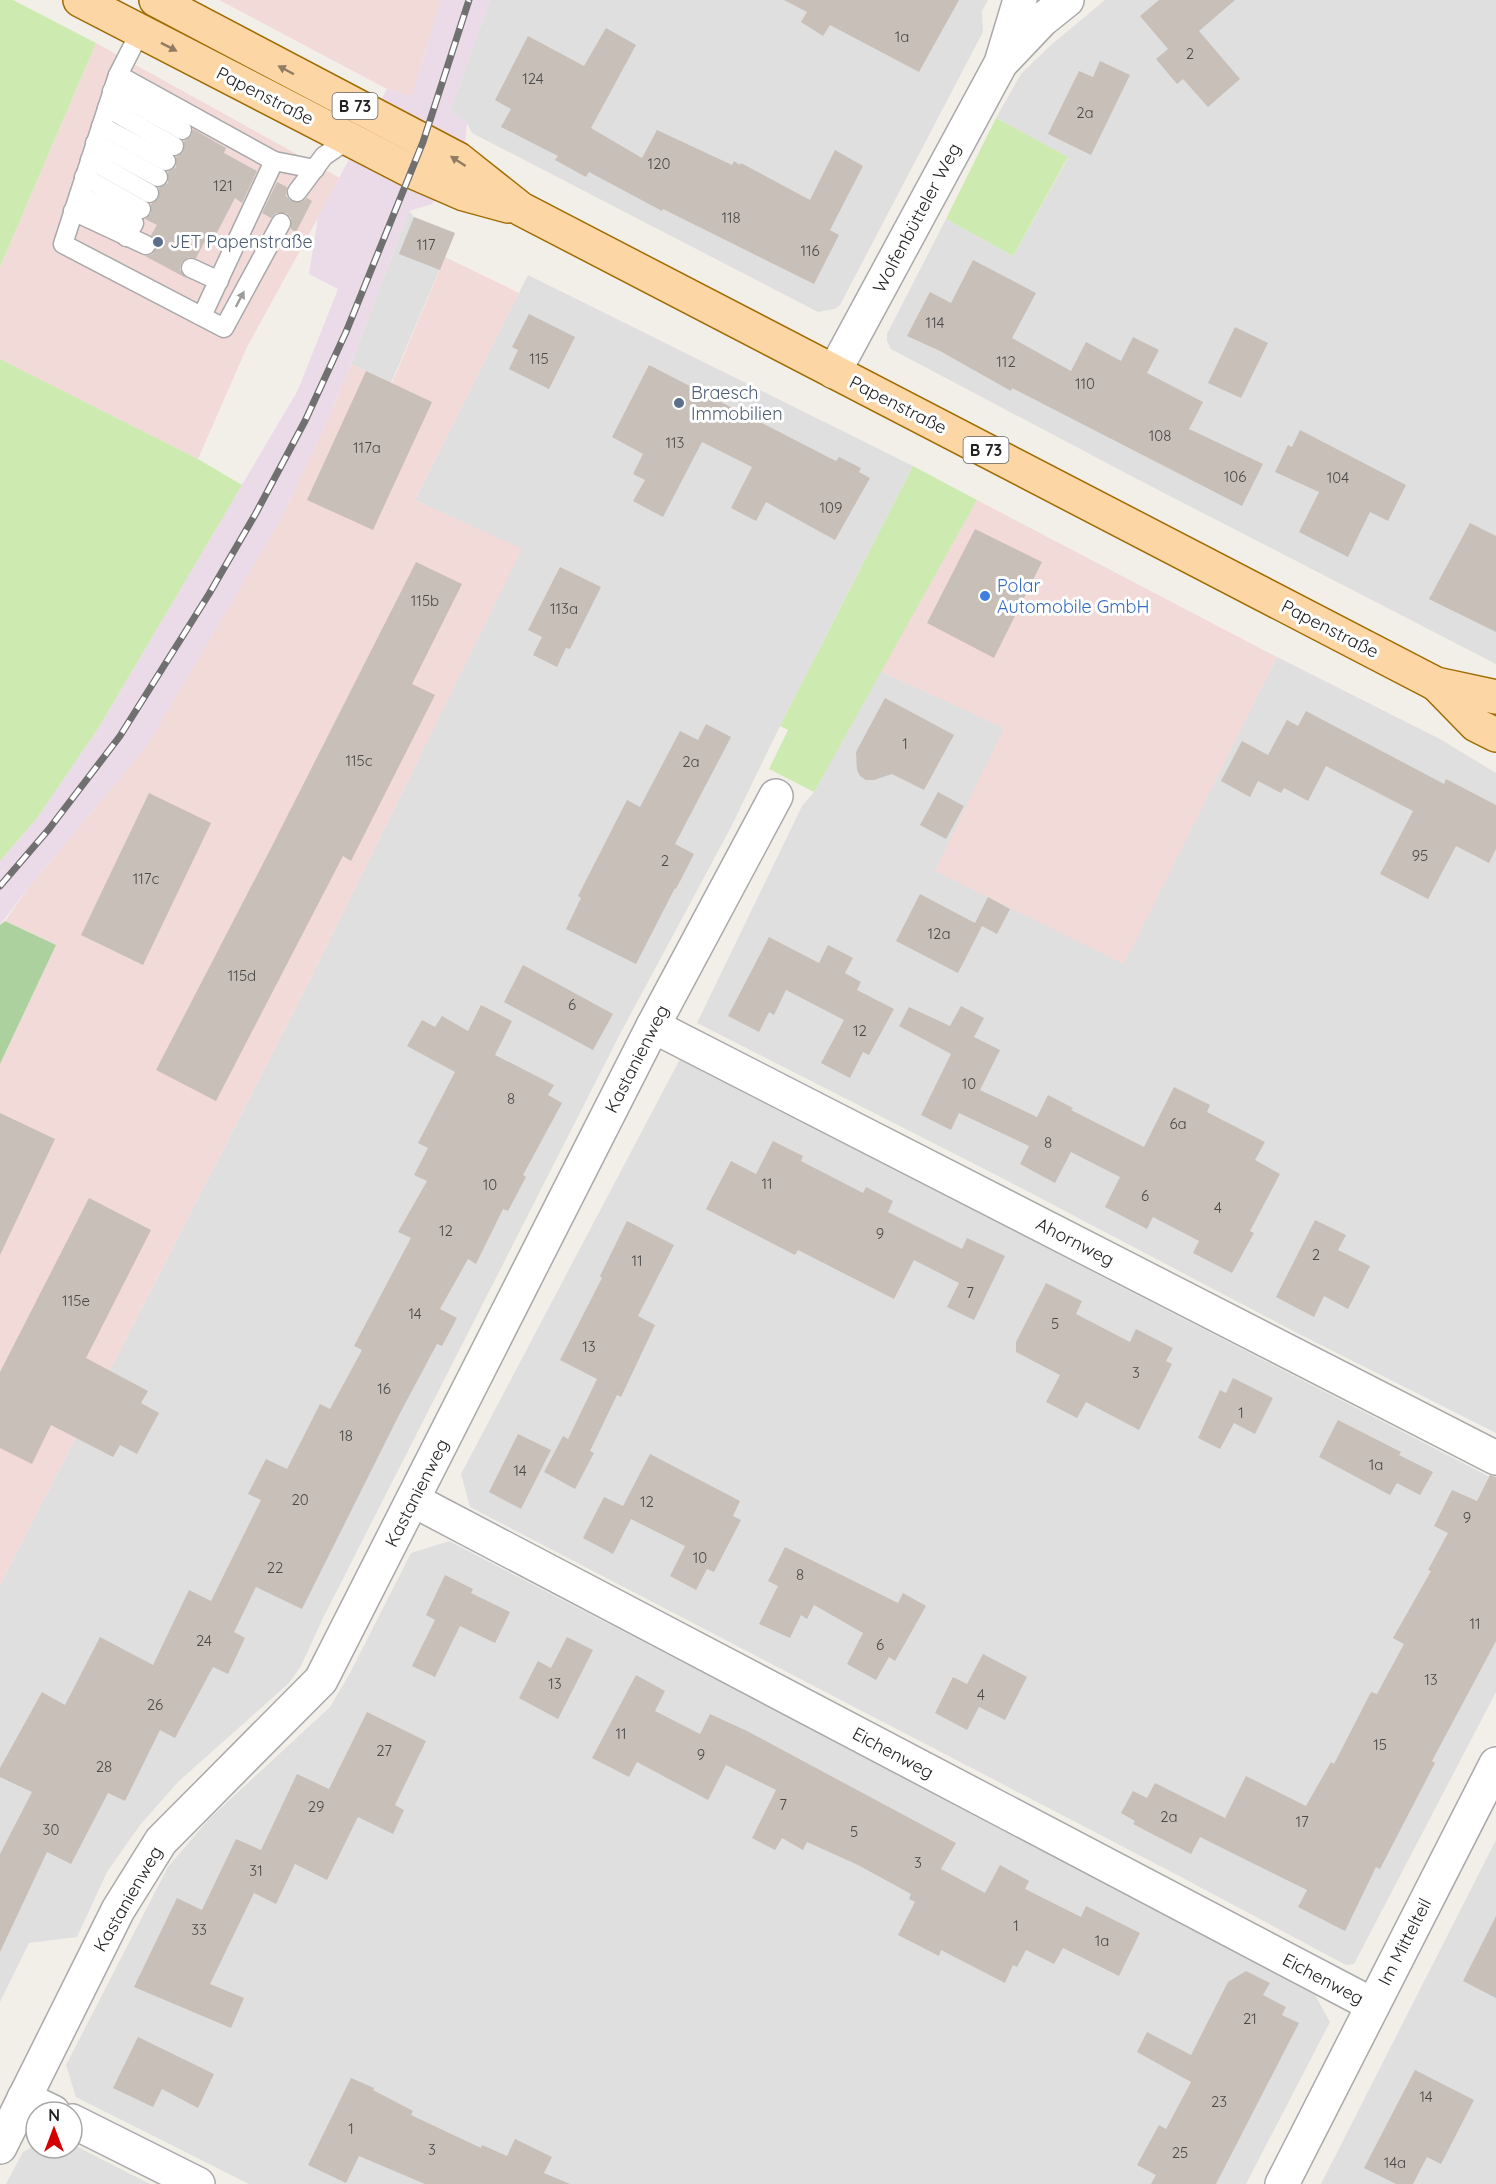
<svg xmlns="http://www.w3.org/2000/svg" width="1496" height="2184" font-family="Quicksand,sans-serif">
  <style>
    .residential { fill: #e0dfdf }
    .commercial { fill: #f2dad9 }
    .industrial { fill: #ebdbe8 }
    .grass { fill: #cdebb0 }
    .forest { fill: #add19e }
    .building { fill: #c7bfb8 }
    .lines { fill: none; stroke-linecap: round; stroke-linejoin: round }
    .lane-casing { stroke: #a9a9a9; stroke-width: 21 }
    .street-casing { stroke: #a9a9a9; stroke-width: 36 }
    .primary-casing { stroke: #a06b00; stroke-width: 36 }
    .lane { stroke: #fff; stroke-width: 18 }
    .street { stroke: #fff; stroke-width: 33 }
    .primary { stroke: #fcd6a4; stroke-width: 33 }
    .rail-casing { stroke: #707070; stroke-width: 7 }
    .rail { stroke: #fff; stroke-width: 4.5; stroke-dasharray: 14; stroke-linecap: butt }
    .oneway { fill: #8f7c63 }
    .oneway2 { fill: #9c9c9c }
    .service-dot { fill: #5c6f8a; stroke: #fff; stroke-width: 2 }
    .shop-dot { fill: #3f7fe0; stroke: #fff; stroke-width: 2 }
    .labels { text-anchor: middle; stroke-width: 6; stroke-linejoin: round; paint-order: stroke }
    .number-label { font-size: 15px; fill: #4b4948 }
    .shield { fill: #fff; stroke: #646464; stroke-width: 1.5 }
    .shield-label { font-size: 16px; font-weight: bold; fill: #222 }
    .street-label { font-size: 18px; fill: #222; stroke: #fff }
    .service-label { font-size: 18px; fill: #4e5e75; stroke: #fff; text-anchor: start }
    .shop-label { font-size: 18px; fill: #366cbe; stroke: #fff; text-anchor: start }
  </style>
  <rect width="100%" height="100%" fill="#f2efe9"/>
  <!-- residential -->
  <g class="residential">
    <path d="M490 0H988L982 11 983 32 840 305 835 309 818 312 472 133 467 123 450 111Z"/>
    <path d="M1105 0H1496V664L1135 478 891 349 887 341V334L946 219 1013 256 1068 158 996 118 1021 74 1051 45Z"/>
    <path d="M409 211 414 217 455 233 391 383 351 364Z"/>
    <path d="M528 275 913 466 780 726 730 829 620 1034 323 1618 301 1666 289 1683 179 1781 140 1825 107 1872 77 1937 29 1943 0 2002V1585L313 974 521 550 415 500Z"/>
    <path d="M1277 657 1440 739 1496 773V1433L1299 1334 1002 1178 697 1023 802 806 814 792 880 671 1005 728 1123 964Z"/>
    <path d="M680 1059 1496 1480V1692L1354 1964 1346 1965 1183 1878 470 1507 461 1474Z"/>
    <path d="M449 1541 1071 1864 1315 1995 1330 2022 1246 2184H249L76 2097 66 2065 168 1867 209 1819 330 1707 350 1673 411 1553Z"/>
    <path d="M1496 1840V2184H1321Z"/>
    <path d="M72 2144 150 2184H6L23 2152 36 2145V2148H72Z"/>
  </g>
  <!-- commercial -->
  <g class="commercial">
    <path d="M219 0H441L412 96 387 89Z"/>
    <path d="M96 43 340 178 247 347 198 459 0 359V267Z"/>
    <path d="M445 257 519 293 415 500 522 549 313 974 0 1585V1064L56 945 5 921 29 887 146 747 282 517 325 426 351 364 392 383Z"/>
    <path d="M977 500 1277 657 1124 964 935 871 1004 728 880 671Z"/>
  </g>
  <!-- industrial -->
  <path class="industrial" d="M441 0H490L450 111 467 123 465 144 432 204 409 211 351 364 325 426 282 517 146 747 29 887 0 925V861L37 818 99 727 298 390 338 289 309 274 318 217 387 89 412 96Z"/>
  <!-- grass -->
  <g class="grass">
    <path d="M0 0H13L96 43 0 267Z"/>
    <path d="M996 118 1068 157 1013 256 946 219Z"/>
    <path d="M0 359 198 459 242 485 99 727 37 818 0 861Z"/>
    <path d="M913 466 977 500 814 792 769 769 788 730 780 726Z"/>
  </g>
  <!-- forest -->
  <path class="forest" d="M5 921 56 945 0 1064V925Z"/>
  <!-- building -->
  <g class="building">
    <path d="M784 0H959L919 72 830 25 823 36 801 22 807 12Z"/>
    <path d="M1159 0H1235L1199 31 1240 79 1208 107 1183 79 1177 84 1156 59 1168 49 1140 16Z"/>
    <path d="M606 28 636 45 591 128 642 158 657 130 732 165 734 161 740 165 741 163 810 200 835 150 863 166 830 230 839 235 814 284 663 209 662 211 589 172 586 177 555 160 558 156 501 127 511 109 495 100 528 36 584 66Z"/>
    <path d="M1100 61 1130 75 1091 155 1048 134 1079 71 1093 77Z"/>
    <path d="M193 129 226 148 224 153 257 171 242 203 235 198 211 244 205 241 196 258 189 257 181 263 180 270 186 278 145 256 153 254 157 245 151 235 157 225 145 219 151 214V204L158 199 159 188 168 183V172L176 167V157L183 152 184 141 191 136Z"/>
    <path d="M277 182 287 187 286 196 291 201 301 202 307 198 312 201 296 232 291 229V218L286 213H276L271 218 262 213Z"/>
    <path d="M414 217 455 233 440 270 399 254Z"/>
    <path d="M973 260 1036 293 1012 338 1071 371 1086 342 1121 361 1133 337 1159 350 1147 373 1203 402 1189 429 1263 464 1242 506 1012 388 1011 391 940 351 907 336 930 292 951 303Z"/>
    <path d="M529 314 575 337 549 389 509 369 518 350 512 347Z"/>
    <path d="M1235 327 1268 343 1241 398 1208 383Z"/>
    <path d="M649 365 824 455 836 461 839 457 861 468 859 472 870 478 835 540 766 502 756 521 731 508 752 467 702 442 663 517 633 501 645 480 633 474 643 454 612 437Z"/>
    <path d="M366 371 432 402 373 530 307 500Z"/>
    <path d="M1300 430 1406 485 1388 521 1370 512 1348 557 1299 532 1319 492 1275 472 1288 445 1292 447Z"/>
    <path d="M1470 523 1496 536V632L1429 599Z"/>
    <path d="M975 529 1042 562 994 658 927 623Z"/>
    <path d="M416 562 462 584 412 684 435 695 351 861 343 856 216 1101 156 1070 269 852Z"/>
    <path d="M560 567 601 587 570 649 566 648 557 667 533 655 542 637 528 630Z"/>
    <path d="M885 698 954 735 924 790 892 774 874 780H866L860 776 857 770 856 752Z"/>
    <path d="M1306 711 1444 784 1446 779 1496 805V849L1489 863 1456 846 1428 899 1380 874 1413 811 1326 766 1308 801 1284 788 1281 793 1258 781 1250 797 1221 781 1242 741 1268 755 1287 720 1298 726Z"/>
    <path d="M706 724 731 737 675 844 694 854 676 889 675 888 636 964 566 929 581 898 578 896 627 800 640 807 680 731 698 740Z"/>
    <path d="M938 792 964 806 946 839 920 825Z"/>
    <path d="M149 793 211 823 143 965 81 935Z"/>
    <path d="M920 894 975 923 988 897 1010 909 997 934 982 926 958 973 896 941Z"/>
    <path d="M769 937 819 963 828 945 853 958 845 973 861 982 857 990 894 1009 869 1055 863 1052 850 1078 821 1063 844 1020 786 990 774 1015 769 1012 759 1032 728 1016Z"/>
    <path d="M523 965 613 1014 593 1050 504 1002Z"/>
    <path d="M481 1005 512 1021 495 1055 554 1085 548 1095 562 1103 523 1175 526 1177 508 1211 503 1209 476 1264 468 1259 440 1309 457 1318 442 1346 437 1344 399 1415 302 1609 256 1587 234 1632 245 1638 228 1674 213 1667 175 1738 160 1730 125 1801 108 1793 71 1864 47 1852 0 1952V1854L32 1792 0 1777V1768L42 1692 65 1705 100 1637 153 1665 189 1590 211 1601 261 1500 248 1494 266 1459 287 1469 320 1404 330 1409 362 1350 354 1346 411 1238 398 1232 427 1181 414 1175 428 1148 418 1143 455 1072 407 1046 422 1020 435 1027 442 1016 468 1031Z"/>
    <path d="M961 1006 984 1018 974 1037 1000 1050 980 1090 1037 1117 1048 1095 1073 1108 1071 1110 1144 1147 1174 1087 1210 1105 1207 1112 1265 1142 1255 1160 1280 1174 1250 1231 1254 1233 1232 1273 1193 1253 1199 1241 1153 1217 1147 1229 1105 1207 1120 1177 1071 1152 1055 1183 1020 1164 1029 1146 959 1113 951 1130 921 1115 951 1054 899 1026 909 1007 950 1026Z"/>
    <path d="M0 1113 55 1139 0 1255Z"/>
    <path d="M773 1141 803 1156 801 1161 863 1193 866 1187 893 1201 888 1212 962 1249 967 1238 1005 1256 974 1320 947 1307 959 1283 914 1260 894 1299 798 1250 795 1255 706 1209 731 1161 756 1174Z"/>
    <path d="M89 1198 151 1230 86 1358 148 1391 141 1403 159 1413 137 1454 120 1445 113 1457 51 1425 32 1464 0 1448V1372Z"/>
    <path d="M1315 1220 1346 1235 1338 1250 1370 1266 1348 1309 1324 1296 1314 1317 1276 1297Z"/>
    <path d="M627 1221 674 1245 638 1316 655 1325 621 1397 617 1395 590 1451 594 1453 575 1489 544 1472 563 1436 568 1439 597 1379 560 1360 602 1278 600 1276Z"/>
    <path d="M1046 1283 1082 1301 1076 1314 1130 1342 1136 1329 1173 1348 1166 1361 1172 1364 1139 1430 1086 1402 1077 1418 1046 1402 1060 1375 1016 1352V1342Z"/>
    <path d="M1233 1378 1273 1398 1255 1434 1234 1423 1220 1449 1198 1438 1220 1390 1226 1393Z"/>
    <path d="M1338 1420 1401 1452 1399 1455 1433 1472 1420 1495 1397 1483 1390 1495 1319 1457Z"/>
    <path d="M518 1434 551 1450 521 1509 489 1492Z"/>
    <path d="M650 1454 740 1501 733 1516 741 1520 714 1572 707 1569 696 1590 670 1576 685 1546 631 1519 613 1554 583 1538 604 1497 623 1506Z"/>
    <path d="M1490 1475 1496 1477V1641L1432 1761 1435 1763 1380 1869 1376 1867 1345 1931 1298 1907 1307 1890 1200 1837 1191 1854 1133 1824 1135 1821 1121 1813 1133 1791 1147 1798 1155 1783 1225 1818 1246 1776 1306 1806 1331 1762 1334 1764 1371 1692 1377 1694 1404 1644 1393 1638 1431 1571 1428 1570 1448 1533 1434 1526 1452 1490 1477 1501Z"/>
    <path d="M785 1547 898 1603 903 1593 926 1606 895 1661 889 1657 876 1680 847 1664 863 1633 814 1605 807 1619 801 1615 790 1638 759 1624 778 1586 768 1581Z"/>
    <path d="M445 1575 473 1589 471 1593 510 1612 495 1643 460 1626 435 1677 412 1666 435 1620 426 1615Z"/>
    <path d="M567 1637 593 1650 558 1719 519 1698 538 1661 551 1668Z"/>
    <path d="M983 1654 1027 1677 1005 1720 979 1707 967 1730 935 1713 953 1677 967 1684Z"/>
    <path d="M636 1675 665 1691 655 1711 700 1734 710 1714 747 1731 956 1843 941 1869 985 1893 1000 1865 1029 1881 1025 1889 1081 1917 1086 1906 1140 1933 1119 1976 1063 1948 1054 1964 1026 1950 1017 1967 1013 1965 1005 1983 941 1950 939 1956 898 1935 915 1902 909 1899 911 1894 858 1865 807 1842 803 1850 782 1838 775 1850 752 1838 776 1790 726 1765 708 1800 637 1762 629 1777 592 1758Z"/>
    <path d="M367 1712 426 1741 395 1805 404 1810 393 1834 358 1817 327 1880 295 1864 276 1904 254 1893 210 1984 244 1998 231 2028 134 1987 177 1898 202 1910 236 1839 261 1850 297 1774 329 1789Z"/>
    <path d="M1496 1916V1998L1463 1981Z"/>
    <path d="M1246 1971 1270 1983 1263 1995 1286 2007 1282 2015 1299 2023 1216 2184H1151L1156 2175 1137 2165 1159 2125 1166 2129 1191 2082 1137 2052 1147 2032 1191 2055 1228 1982Z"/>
    <path d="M138 2037 214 2074 198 2108 162 2089 153 2107 113 2088Z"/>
    <path d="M1415 2070 1474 2100 1441 2164 1427 2157 1413 2184H1396L1364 2168Z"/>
    <path d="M351 2078 374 2088 373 2090 413 2111 411 2115 481 2148 482 2145 507 2156 515 2139 552 2157 544 2173 570 2184H425L359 2156 346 2183 308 2165Z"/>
  </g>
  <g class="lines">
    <!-- lane casing -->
    <g class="lane-casing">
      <g id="lane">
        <path d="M140 32 118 75 63 244 224 328 281 223"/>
        <path d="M118 75 274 161 315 169"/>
        <path d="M112 91 182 130"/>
        <path d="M107 108 174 146"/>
        <path d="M101 126 166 161"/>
        <path d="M95 143 158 177"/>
        <path d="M90 160 149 193"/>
        <path d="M84 177 141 209"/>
        <path d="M297 192 324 156 349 139"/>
        <path d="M79 195 134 223 126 237"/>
        <path d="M73 211 146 245"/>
        <path d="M191 268 219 281"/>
        <path d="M202 316 274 161"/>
      </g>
    </g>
    <!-- street casing -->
    <g class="street-casing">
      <g id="street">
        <path d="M1004 60 1042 20 1067 0"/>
        <path d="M834 372 1001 63 1020 0"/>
        <path d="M653 1026 1496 1458"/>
        <path d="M413 1500 1373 2005"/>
        <path d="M24 2098 53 2112"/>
        <path d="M72 2121 198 2184"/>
        <path d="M0 2147 118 1910 161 1841 321 1680 653 1026 776 796"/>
        <path d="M1282 2184 1496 1764"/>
      </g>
    </g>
    <!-- primary casing -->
    <g class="primary-casing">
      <g id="primary">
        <path d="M80 0 411 171 464 194 508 206"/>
        <path d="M156 0 458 159 521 209 1436 684 1496 697"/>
        <path d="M1436 684 1476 725 1496 735"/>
      </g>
    </g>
    <!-- lane -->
    <use href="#lane" class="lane"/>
    <!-- street -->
    <use href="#street" class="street"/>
    <!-- primary -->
    <use href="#primary" class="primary"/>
    <!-- rail casing -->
    <g class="rail-casing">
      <path id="rail" d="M0 886 49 829 120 736 209 594 256 513 305 421 346 332 423 142 469 0"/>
    </g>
    <!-- rail -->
    <use href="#rail" class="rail"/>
  </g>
  <!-- one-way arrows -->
  <defs><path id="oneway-solid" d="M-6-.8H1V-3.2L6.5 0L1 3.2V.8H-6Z" transform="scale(1.5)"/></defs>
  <g class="oneway">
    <use href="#oneway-solid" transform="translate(169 47) rotate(27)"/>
    <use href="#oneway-solid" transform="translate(286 70) rotate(-152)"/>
    <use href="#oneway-solid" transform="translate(458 161) rotate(-147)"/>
  </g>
  <use class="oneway2" href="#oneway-solid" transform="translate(240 299) rotate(-62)"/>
  <!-- markers -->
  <g class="service-dot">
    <circle cx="158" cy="242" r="6"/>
    <circle cx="679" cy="403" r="6"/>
  </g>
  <circle class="shop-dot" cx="985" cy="596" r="6"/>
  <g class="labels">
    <!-- number labels -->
    <g class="number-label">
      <text x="902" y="42">1a</text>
      <text x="1190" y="59">2</text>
      <text x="533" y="84">124</text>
      <text x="1085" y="118">2a</text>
      <text x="659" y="169">120</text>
      <text x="223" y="191">121</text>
      <text x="731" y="223">118</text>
      <text x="426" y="250">117</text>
      <text x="810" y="256">116</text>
      <text x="935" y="328">114</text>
      <text x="539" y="364">115</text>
      <text x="1006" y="367">112</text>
      <text x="1085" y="389">110</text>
      <text x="1160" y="441">108</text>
      <text x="675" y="448">113</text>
      <text x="367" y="453">117a</text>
      <text x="1235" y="482">106</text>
      <text x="1338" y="483">104</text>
      <text x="831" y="513">109</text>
      <text x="425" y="606">115b</text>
      <text x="564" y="614">113a</text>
      <text x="905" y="749">1</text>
      <text x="359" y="766">115c</text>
      <text x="691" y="767">2a</text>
      <text x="1420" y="861">95</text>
      <text x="665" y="866">2</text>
      <text x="146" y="884">117c</text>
      <text x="939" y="939">12a</text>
      <text x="242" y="981">115d</text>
      <text x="572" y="1010">6</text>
      <text x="860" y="1036">12</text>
      <text x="969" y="1089">10</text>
      <text x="511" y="1104">8</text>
      <text x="1178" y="1129">6a</text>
      <text x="1048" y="1148">8</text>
      <text x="767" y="1189">11</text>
      <text x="490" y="1190">10</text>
      <text x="1145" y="1201">6</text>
      <text x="1218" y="1213">4</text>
      <text x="446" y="1236">12</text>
      <text x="880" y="1239">9</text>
      <text x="1316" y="1260">2</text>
      <text x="637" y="1266">11</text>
      <text x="970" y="1298">7</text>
      <text x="76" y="1306">115e</text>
      <text x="415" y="1319">14</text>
      <text x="1055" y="1329">5</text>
      <text x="589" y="1352">13</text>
      <text x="1136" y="1378">3</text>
      <text x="384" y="1394">16</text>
      <text x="1241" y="1418">1</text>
      <text x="346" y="1441">18</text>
      <text x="1376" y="1470">1a</text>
      <text x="520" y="1476">14</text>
      <text x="300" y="1505">20</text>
      <text x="647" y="1507">12</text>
      <text x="1467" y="1523">9</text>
      <text x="700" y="1563">10</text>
      <text x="275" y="1573">22</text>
      <text x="800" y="1580">8</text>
      <text x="1475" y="1629">11</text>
      <text x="204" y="1646">24</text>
      <text x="880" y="1650">6</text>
      <text x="1431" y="1685">13</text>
      <text x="555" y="1689">13</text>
      <text x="981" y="1700">4</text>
      <text x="155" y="1710">26</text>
      <text x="621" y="1739">11</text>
      <text x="1380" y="1750">15</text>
      <text x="384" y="1756">27</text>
      <text x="701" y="1760">9</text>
      <text x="104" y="1772">28</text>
      <text x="783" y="1810">7</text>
      <text x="316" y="1812">29</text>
      <text x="1169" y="1822">2a</text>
      <text x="1302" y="1827">17</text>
      <text x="51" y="1835">30</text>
      <text x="854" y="1837">5</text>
      <text x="918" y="1868">3</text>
      <text x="256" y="1876">31</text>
      <text x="1016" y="1931">1</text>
      <text x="199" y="1935">33</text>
      <text x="1102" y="1946">1a</text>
      <text x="1250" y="2024">21</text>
      <text x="1426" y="2102">14</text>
      <text x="1219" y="2107">23</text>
      <text x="351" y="2134">1</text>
      <text x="432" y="2155">3</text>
      <text x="1180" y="2158">25</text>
      <text x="1395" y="2168">14a</text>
    </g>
    <!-- shield labels -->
    <g class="shield">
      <rect x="332.5" y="93" width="45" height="26" rx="4.5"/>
      <rect x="963.5" y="437" width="45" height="26" rx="4.5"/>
    </g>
    <g class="shield-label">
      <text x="355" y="112">B 73</text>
      <text x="986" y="456">B 73</text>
    </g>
    <!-- street labels -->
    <g class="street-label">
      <text transform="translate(265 96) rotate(27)" y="6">Papenstraße</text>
      <text transform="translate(917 218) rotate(-62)" y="6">Wolfenbütteler Weg</text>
      <text transform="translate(898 405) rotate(27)" y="6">Papenstraße</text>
      <text transform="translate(1330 629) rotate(27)" y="6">Papenstraße</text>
      <text transform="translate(637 1059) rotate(-63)" y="6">Kastanienweg</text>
      <text transform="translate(1075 1242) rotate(27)" y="6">Ahornweg</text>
      <text transform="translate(417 1493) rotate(-63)" y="6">Kastanienweg</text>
      <text transform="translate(893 1753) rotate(28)" y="6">Eichenweg</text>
      <text transform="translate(128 1899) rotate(-60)" y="6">Kastanienweg</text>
      <text transform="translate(1405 1942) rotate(-63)" y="6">Im Mittelteil</text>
      <text transform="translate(1323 1979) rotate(28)" y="6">Eichenweg</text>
    </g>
    <!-- service labels -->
    <g class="service-label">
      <text x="170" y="248">JET Papenstraße</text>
      <text x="691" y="399">Braesch<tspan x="691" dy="21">Immobilien</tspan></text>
    </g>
    <!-- shop labels -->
    <g class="shop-label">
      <text x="997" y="592">Polar<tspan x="997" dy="21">Automobile GmbH</tspan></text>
    </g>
  </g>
  <!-- north arrow -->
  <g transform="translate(54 2130)"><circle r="28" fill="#ffffff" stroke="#a7a7a7" stroke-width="1.5"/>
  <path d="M0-4.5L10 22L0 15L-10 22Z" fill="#d40000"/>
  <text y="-9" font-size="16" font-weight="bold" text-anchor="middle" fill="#222222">N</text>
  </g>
</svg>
